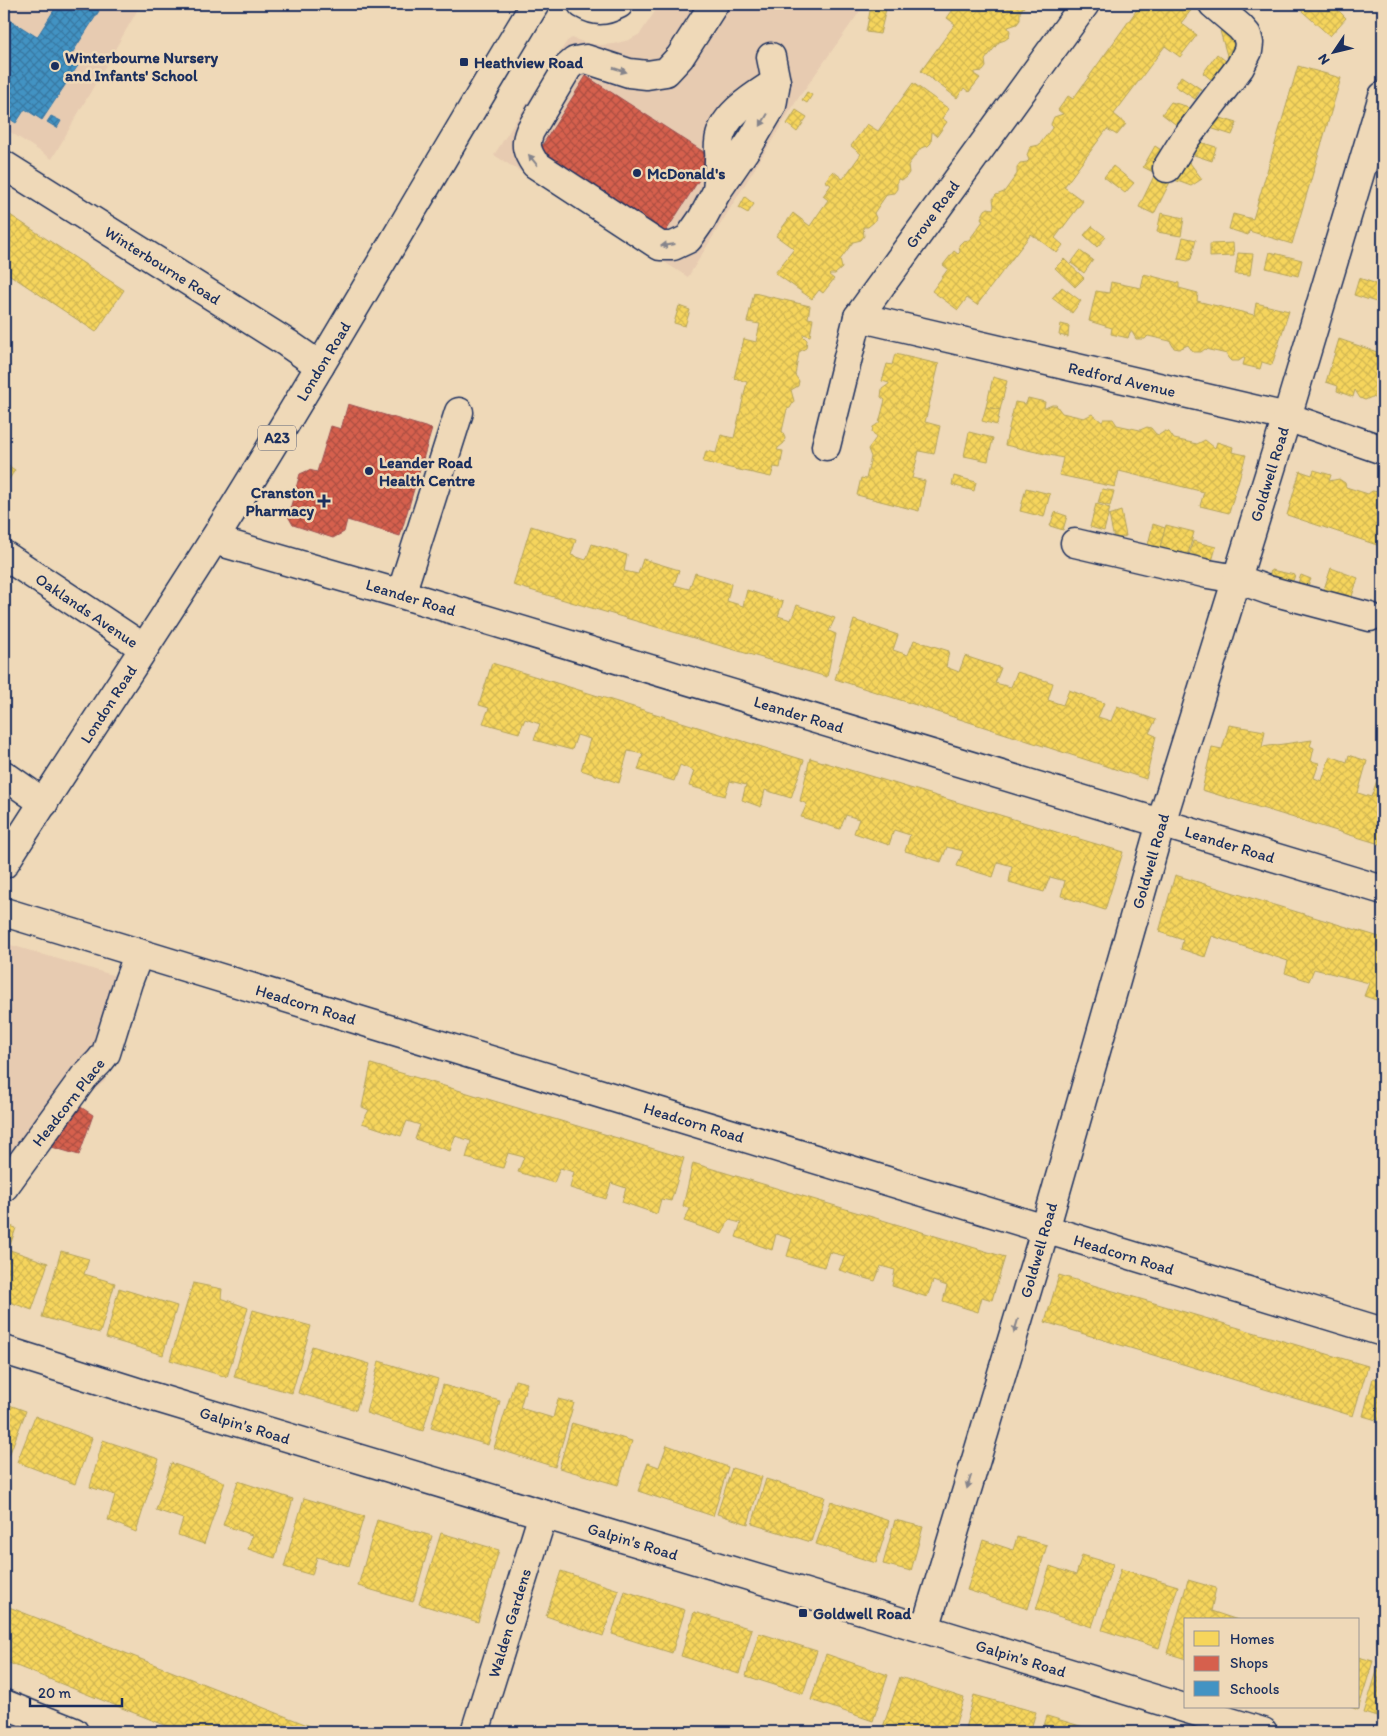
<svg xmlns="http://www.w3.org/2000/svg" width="1387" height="1736" font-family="Itim,sans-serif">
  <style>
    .built { fill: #e7cbb1 }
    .homes { fill: url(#homes-cross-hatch); stroke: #b4a35d }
    .shops { fill: url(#shops-cross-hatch); stroke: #9e5152 }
    .schools { fill: url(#schools-cross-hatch); stroke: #3775a5 }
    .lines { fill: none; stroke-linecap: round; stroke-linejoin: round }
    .minor-casing { stroke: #1b2f5e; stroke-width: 31 }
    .highway-casing { stroke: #1b2f5e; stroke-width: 31 }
    .minor { stroke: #efd9b8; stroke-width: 28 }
    .highway { stroke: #efd9b8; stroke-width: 28 }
    .oneway { fill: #85848b }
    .poi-dot { fill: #1b2f5e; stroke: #efd9b8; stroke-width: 2 }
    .labels { text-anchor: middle; stroke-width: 5; stroke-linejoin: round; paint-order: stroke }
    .shield { fill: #efd9b8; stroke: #5b6279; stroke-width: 1 }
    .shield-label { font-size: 15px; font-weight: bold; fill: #1b2f5e }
    .poi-label { font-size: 16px; font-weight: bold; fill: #1b2f5e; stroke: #efd9b8; text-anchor: start }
    .street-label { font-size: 16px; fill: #1b2f5e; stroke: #efd9b8 }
  </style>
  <defs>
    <pattern id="homes-cross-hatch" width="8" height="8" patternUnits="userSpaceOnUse" patternTransform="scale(1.25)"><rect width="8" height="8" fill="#f6d55c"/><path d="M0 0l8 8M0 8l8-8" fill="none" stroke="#d2b752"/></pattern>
    <pattern id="shops-cross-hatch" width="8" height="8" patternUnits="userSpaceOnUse" patternTransform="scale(1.25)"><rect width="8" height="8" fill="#d6604d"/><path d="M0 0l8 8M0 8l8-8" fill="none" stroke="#ad5043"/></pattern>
    <pattern id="schools-cross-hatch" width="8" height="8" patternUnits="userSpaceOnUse" patternTransform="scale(1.25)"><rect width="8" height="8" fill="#4393c3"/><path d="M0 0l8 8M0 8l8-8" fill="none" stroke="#3778a2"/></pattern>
  </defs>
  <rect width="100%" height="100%" fill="#efd9b8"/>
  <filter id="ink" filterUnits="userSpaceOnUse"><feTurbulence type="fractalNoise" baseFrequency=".02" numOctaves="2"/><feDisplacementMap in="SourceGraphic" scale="10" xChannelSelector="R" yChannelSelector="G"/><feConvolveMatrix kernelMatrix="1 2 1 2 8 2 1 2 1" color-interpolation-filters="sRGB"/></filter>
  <g filter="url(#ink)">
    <!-- built -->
    <g class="built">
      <path d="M4 4H141L52 159 4 128Z"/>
      <path d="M660 4H865L797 100 688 277 494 155 567 41 572 38 586 43 600 45 613 44 629 40 640 34Z"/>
      <path d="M4 943 136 982 105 1081 80 1102 4 1198Z"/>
    </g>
    <!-- homes -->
    <g class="homes">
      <path d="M881 4H895L890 10Z"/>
      <path d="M957 4H1026L1020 12V20L1017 24 1008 27 1010 31 1009 37 1005 40 999 42 985 60 986 67 983 71 975 72 974 74 980 78 969 92 964 88 957 98 921 71 955 24 947 18Z"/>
      <path d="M1141 4H1196L1181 23 1197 35 1180 57 1165 46 1114 114 1126 124 1117 135 1107 129 1064 187 1083 201 1055 238 1063 245 1057 253 1031 234 977 305 967 298 958 310 932 291 948 269 943 265 954 251 958 254 960 252 959 245 963 241 969 240 983 221 981 218 985 210 988 208 993 209 994 206 993 199 996 195 1004 192 1017 174V167L1020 163 1027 162 1029 160 1027 155 1030 147 1039 145 1052 128 1051 124 1054 117 1063 114 1058 110 1068 96 1073 99Z"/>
      <path d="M1294 4H1341L1337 9 1346 18 1330 36Z"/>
      <path d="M871 6 886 9 880 34 866 32Z"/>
      <path d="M1230 28 1239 56 1228 59 1220 31Z"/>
      <path d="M1217 54 1231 65 1217 84 1203 73Z"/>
      <path d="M1298 66 1341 78 1292 244 1249 231 1248 235 1229 229 1233 214 1253 219Z"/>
      <path d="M1181 76 1201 89 1195 99 1175 86Z"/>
      <path d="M913 83 949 109 942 118 947 122 937 136 932 132 931 143 928 146 921 148 908 165 909 173 906 177 902 180 898 179 897 181V189L894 193 887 194 874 213 876 218 874 222 868 227H863L864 236 861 240 853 242 840 260 842 268 835 274H830L829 275 834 279 823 293 819 290 812 299 775 273 794 249 776 236 793 213 810 226 828 200 823 196 831 185 825 181 833 171 843 179 861 154 851 146 867 124 878 131Z"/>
      <path d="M807 92 812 95 807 103 802 100Z"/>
      <path d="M1171 102 1186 106 1192 112 1183 130 1162 114Z"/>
      <path d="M796 110 807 117 797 132 787 124Z"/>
      <path d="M1214 116 1237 123 1232 135 1210 128Z"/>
      <path d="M1197 141 1216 147 1212 161 1188 153Z"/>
      <path d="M1155 146 1166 153 1155 173 1143 167Z"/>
      <path d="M1187 159 1202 179 1191 186 1169 178Z"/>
      <path d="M1113 166 1134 183 1125 193 1104 177Z"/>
      <path d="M1155 174 1170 182 1154 214 1139 207Z"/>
      <path d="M745 197 754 204 748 213 739 208Z"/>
      <path d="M4 211 124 290 96 332 4 271Z"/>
      <path d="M1161 213 1184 218 1181 236 1157 232Z"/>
      <path d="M1092 226 1106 237 1097 247 1084 235Z"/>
      <path d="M1183 237 1196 240 1191 259 1188 261 1178 259Z"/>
      <path d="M1383 240V271L1379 270 1383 259 1377 257Z"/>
      <path d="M1233 243 1234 256 1210 257V244Z"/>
      <path d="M1080 251 1093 260 1084 273 1071 263Z"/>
      <path d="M1270 252 1302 260 1298 276 1266 268Z"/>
      <path d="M1238 253 1253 254 1250 275 1235 274Z"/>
      <path d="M1064 259 1084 278 1075 287 1055 268Z"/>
      <path d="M1144 274 1179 283V288L1198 293 1197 301 1254 315 1256 303 1289 311 1272 365 1262 362 1260 369 1243 365 1245 358H1243L1239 361H1231L1228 358 1227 354 1205 349 1201 352H1193L1188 345 1179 349 1174 348 1170 341 1148 336 1145 339H1136L1132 332H1130L1128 338 1111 334 1112 328 1089 321 1096 291 1109 293 1111 282 1141 288Z"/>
      <path d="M1359 278 1383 286 1379 303 1354 295Z"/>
      <path d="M1062 287 1081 301 1072 313 1052 298Z"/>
      <path d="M754 293 810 306 808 318 813 319 810 336 803 334V336L807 340 806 348 799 352 795 375 799 381 798 386 791 390 794 401 790 408 787 409 782 431 785 438 784 443 778 448 777 450 783 451 780 468 774 467 771 477 703 462 706 451 716 453 721 435 734 438 747 382 734 378 744 339 756 342 760 324 747 322Z"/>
      <path d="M679 306 690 310 685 326 674 323Z"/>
      <path d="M1061 324 1069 326 1068 337 1059 335Z"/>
      <path d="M1339 339 1383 354V400L1372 397 1365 400 1360 398 1355 390 1353 397 1337 391 1338 386 1326 382Z"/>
      <path d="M895 354 939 364 925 422 940 426 934 454 919 451 912 478 925 481 919 511 857 495 861 478 866 479 871 457 868 449 876 438 872 432 873 427 879 423 885 400 881 397 882 389 889 384V383L882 381 887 364 892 365Z"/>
      <path d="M993 377 1007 381 1000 410 986 407Z"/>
      <path d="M1028 398 1045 402 1044 408H1045L1052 405H1056L1062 413 1084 418 1092 414 1102 422 1104 419H1113L1117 425 1140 430 1147 427 1151 428 1156 434 1159 435 1165 431 1169 432 1174 439 1197 444 1205 440 1215 448 1217 442 1233 447 1232 452 1246 455 1229 513 1200 506 1204 492 1119 471 1115 487 1059 475 1063 458 1005 445 1015 402 1026 404Z"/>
      <path d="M986 407 1000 410 997 425 982 421Z"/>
      <path d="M969 432 993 438 988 461 964 456Z"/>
      <path d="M4 463 15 470 4 487Z"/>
      <path d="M1314 470 1331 475 1329 481 1339 479 1345 483 1346 487 1368 494 1372 491 1379 492 1383 500V547L1287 515 1300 471 1312 475Z"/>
      <path d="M954 476 976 482 974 491 952 485Z"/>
      <path d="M1026 488 1050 494 1044 517 1020 511Z"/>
      <path d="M1102 489 1114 491 1110 506 1098 503Z"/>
      <path d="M1096 504 1110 508 1104 531 1090 527Z"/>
      <path d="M1121 511 1126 536 1114 539 1109 515Z"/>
      <path d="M1055 512 1067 516 1063 530 1050 526Z"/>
      <path d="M1153 524 1165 528 1159 551 1147 549Z"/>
      <path d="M1166 525 1194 532 1187 558 1159 551Z"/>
      <path d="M531 526 576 540 571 555 586 560 592 544 627 555 624 571 638 574 643 559 679 570 674 585 689 589 695 573 731 584 727 601 743 606 747 590 783 602 778 616 791 620 797 605 835 618 829 631 836 634 827 677 513 585Z"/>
      <path d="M1193 541 1216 547 1211 565 1188 559Z"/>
      <path d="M1331 568 1358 578 1350 602 1323 592Z"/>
      <path d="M1271 570 1295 575 1290 589 1267 584Z"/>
      <path d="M1301 575 1311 579 1305 592 1296 588Z"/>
      <path d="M854 620 898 635 893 650 908 655 914 640 949 651 946 667 959 672 965 656 1001 668 995 683 1011 687 1017 672 1053 683 1048 700 1063 705 1069 690 1104 703 1098 717 1111 721 1117 706 1156 720 1149 733 1156 736 1146 779 835 679Z"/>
      <path d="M492 663 804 760 791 798 765 790 761 807 742 800 746 785 730 781 725 796 689 786 694 771 680 765 674 781 638 770 643 754 628 751 619 783 581 770 590 739 577 735 572 750 534 740 540 724 525 719 519 733 483 723 489 708 479 705Z"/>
      <path d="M1229 725 1265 731 1262 747 1312 740 1310 746 1314 748 1311 761 1319 763 1314 778 1322 781 1330 756 1347 762 1349 755 1367 761 1358 793 1371 797 1383 764V845L1202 790 1212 747 1222 749Z"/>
      <path d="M810 758 1123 852 1105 910 1061 896 1065 881 1050 877 1044 892 1009 882 1012 866 998 862 993 877 957 866 963 851 947 847 941 862 905 851 910 835 894 830 889 845 854 833 859 819 846 815 840 829 801 817 807 804 800 801Z"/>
      <path d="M1175 875 1383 938V1002L1364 996 1369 983 1314 969 1309 981 1285 973 1288 961 1212 936 1205 957 1181 949 1183 940 1159 932Z"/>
      <path d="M371 1064 684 1158 671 1201 661 1199 657 1214 622 1202 626 1188 611 1183 606 1199 570 1188 574 1172 560 1168 554 1183 518 1172 524 1157 508 1153 503 1168 466 1158 471 1141 455 1136 450 1151 415 1139 420 1125 407 1121 401 1136 362 1123 369 1110 362 1107Z"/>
      <path d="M693 1163 1005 1257 992 1300 982 1297 978 1312 943 1301 947 1286 933 1281 927 1297 892 1286 895 1270 881 1266 875 1281 839 1270 845 1256 829 1252 824 1267 787 1256 792 1239 776 1234 772 1250 736 1237 741 1223 729 1220 722 1234 684 1221 690 1209 683 1206Z"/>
      <path d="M4 1224 16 1228 4 1263Z"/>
      <path d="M10 1250 48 1263 32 1310 4 1300V1270Z"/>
      <path d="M61 1251 89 1259 84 1274 115 1283 100 1333 42 1317Z"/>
      <path d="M1059 1275 1368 1366 1353 1416 1045 1322Z"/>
      <path d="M193 1283 222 1289 221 1298 248 1308 227 1377 170 1360Z"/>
      <path d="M119 1288 177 1306 163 1355 106 1338Z"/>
      <path d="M253 1310 311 1326 292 1393 234 1377Z"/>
      <path d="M312 1346 370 1364 356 1410 298 1393Z"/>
      <path d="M379 1361 438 1379 423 1431 366 1413Z"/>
      <path d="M1373 1378 1383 1381V1422L1363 1416Z"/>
      <path d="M515 1380 527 1383 520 1408 553 1418 558 1399 574 1403 555 1467 494 1448Z"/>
      <path d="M443 1385 500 1401 488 1445 431 1428Z"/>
      <path d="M4 1403 26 1411 8 1458 4 1456Z"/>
      <path d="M35 1416 92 1438 75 1484 17 1462Z"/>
      <path d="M572 1423 632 1441 618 1485 559 1468Z"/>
      <path d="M103 1440 159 1459 136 1532 108 1520 115 1495 90 1487Z"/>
      <path d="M667 1445 728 1467 713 1516 638 1491 648 1463 659 1467Z"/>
      <path d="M171 1463 225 1482 204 1544 178 1535 183 1519 156 1510Z"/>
      <path d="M732 1468 762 1477 748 1524 717 1514Z"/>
      <path d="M766 1479 825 1497 811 1542 752 1524Z"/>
      <path d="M238 1481 293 1499 275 1558 248 1549 252 1535 223 1525Z"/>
      <path d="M304 1498 364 1516 349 1566 317 1557 312 1575 284 1567Z"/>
      <path d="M831 1501 889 1521 876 1563 816 1544Z"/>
      <path d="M377 1520 432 1536 413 1602 358 1586Z"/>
      <path d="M895 1520 923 1527 911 1571 883 1564Z"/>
      <path d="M441 1533 499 1550 478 1622 419 1604Z"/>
      <path d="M1017 1537 1047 1545 1028 1609 967 1590 983 1540 1013 1550Z"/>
      <path d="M1082 1555 1113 1564 1092 1627 1036 1609 1050 1566 1076 1575Z"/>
      <path d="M1121 1569 1178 1586 1159 1648 1102 1630Z"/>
      <path d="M561 1571 619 1590 603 1636 546 1616Z"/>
      <path d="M1188 1580 1216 1588 1211 1611 1238 1620H1186V1659L1167 1653Z"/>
      <path d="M625 1591 685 1610 672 1653 612 1634Z"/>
      <path d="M4 1605 325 1732H182L4 1661Z"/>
      <path d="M694 1612 752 1629 739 1674 681 1656Z"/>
      <path d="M759 1633 817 1651 803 1694 746 1676Z"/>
      <path d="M826 1654 888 1675 873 1721 811 1700Z"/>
      <path d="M1358 1657 1373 1661 1358 1710 1351 1707H1358Z"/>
      <path d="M1378 1668 1383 1670V1719L1364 1713Z"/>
      <path d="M900 1677 964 1698 953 1732H899L883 1727Z"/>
      <path d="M974 1695 1036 1712 1030 1732H964Z"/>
      <path d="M1047 1716 1100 1732H1042Z"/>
      <path d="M1123 1725 1144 1732H1121Z"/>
    </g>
    <!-- shops -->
    <g class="shops">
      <path d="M586 76 713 158 659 242 538 152Z"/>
      <path d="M348 404 432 429 400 536 347 520 344 532 333 538 293 525 288 516 300 474 309 470 317 472 331 426 341 429Z"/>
      <path d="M76 1104 93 1115 79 1155 45 1145Z"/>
    </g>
    <!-- schools -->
    <g class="schools">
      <path d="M52 4H88L99 11 69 58 79 64 42 120 25 109 16 123 4 115V16L37 37 56 7Z"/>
      <path d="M51 116 61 121 57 128 47 122Z"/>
    </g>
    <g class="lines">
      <!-- minor casing -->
      <g class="minor-casing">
        <g id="minor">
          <path d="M582 4C596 12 604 12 619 4"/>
          <path d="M714 4 680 57 666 72 647 75 629 73 586 59 575 61 568 67 530 131C524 145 527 152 535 164L660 246H673L688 239 702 219 717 191 752 140 772 106 776 82 771 57"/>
          <path d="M4 165 287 343 320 366"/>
          <path d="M1167 168 1185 139 1240 67 1248 51 1249 43 1247 35 1240 27 1213 4"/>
          <path d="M717 191C718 180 719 170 719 159 720 154 718 148 719 143 720 116 756 95 776 82"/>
          <path d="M858 317 1287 417 1383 450"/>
          <path d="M826 446 858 317 1085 4"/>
          <path d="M214 540 401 594 1383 890"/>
          <path d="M1075 543 1208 574 1237 579 1268 590 1370 617"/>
          <path d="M4 555 144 648"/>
          <path d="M401 594 459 412"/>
          <path d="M4 775 44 803"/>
          <path d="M4 912 1383 1332"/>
          <path d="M4 1187 84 1077 99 1062 106 1053 128 982 139 953"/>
          <path d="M4 1350 147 1395 925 1629 1263 1732"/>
          <path d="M925 1629 1040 1247 1161 823 1287 417 1383 96"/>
          <path d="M4 1704 74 1732"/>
          <path d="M475 1732 543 1514"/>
        </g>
      </g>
      <!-- highway casing -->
      <g class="highway-casing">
        <path id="highway" d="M4 864C86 734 174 607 254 475 350 319 440 160 535 4"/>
      </g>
      <!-- minor -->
      <use href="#minor" class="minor"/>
      <!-- highway -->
      <use href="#highway" class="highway"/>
    </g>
    <!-- one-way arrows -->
    <defs><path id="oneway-solid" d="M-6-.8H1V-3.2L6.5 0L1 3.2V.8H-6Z" transform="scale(1.25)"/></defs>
    <g class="oneway">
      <use href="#oneway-solid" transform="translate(620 70) rotate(17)"/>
      <use href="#oneway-solid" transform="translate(764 120) rotate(121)"/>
      <use href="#oneway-solid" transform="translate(533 160) rotate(-129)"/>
      <use href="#oneway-solid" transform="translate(668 245) rotate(173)"/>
      <use href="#oneway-solid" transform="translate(1016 1326) rotate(107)"/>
      <use href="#oneway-solid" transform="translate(969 1482) rotate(107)"/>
    </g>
  </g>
  <!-- markers -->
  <g class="poi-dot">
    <rect x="459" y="57" width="10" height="10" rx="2.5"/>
    <circle cx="55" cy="66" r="5"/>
    <circle cx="637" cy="173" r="5"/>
    <circle cx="369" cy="471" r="5"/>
    <path d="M321.5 493.5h5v5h5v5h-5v5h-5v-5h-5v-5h5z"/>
    <rect x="798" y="1608" width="10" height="10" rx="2.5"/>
  </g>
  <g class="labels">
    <!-- shield labels -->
    <rect class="shield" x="258" y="425.5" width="38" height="25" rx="4"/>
    <g class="shield-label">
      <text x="277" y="443">A23</text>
    </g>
    <!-- poi labels -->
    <g class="poi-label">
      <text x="65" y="63">Winterbourne Nursery<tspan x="65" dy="18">and Infants' School</tspan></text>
      <text x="474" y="68">Heathview Road</text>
      <text x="647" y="179">McDonald's</text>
      <text x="379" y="468">Leander Road<tspan x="379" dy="18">Health Centre</tspan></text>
      <text x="314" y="498" text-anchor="end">Cranston<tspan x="314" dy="18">Pharmacy</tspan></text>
      <text x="813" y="1619">Goldwell Road</text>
    </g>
    <!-- street labels -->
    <g class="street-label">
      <text transform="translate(932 214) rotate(-54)" y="6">Grove Road</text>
      <text transform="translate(163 265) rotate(32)" y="6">Winterbourne Road</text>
      <text transform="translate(323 361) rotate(-59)" y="6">London Road</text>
      <text transform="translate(1122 379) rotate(13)" y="6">Redford Avenue</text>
      <text transform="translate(1269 474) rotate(-73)" y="6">Goldwell Road</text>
      <text transform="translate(411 597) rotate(17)" y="6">Leander Road</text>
      <text transform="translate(87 610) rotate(34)" y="6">Oaklands Avenue</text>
      <text transform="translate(108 704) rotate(-57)" y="6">London Road</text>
      <text transform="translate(799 714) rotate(17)" y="6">Leander Road</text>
      <text transform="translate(1230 844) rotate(17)" y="6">Leander Road</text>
      <text transform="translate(1150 861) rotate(-74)" y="6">Goldwell Road</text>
      <text transform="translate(306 1004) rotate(17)" y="6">Headcorn Road</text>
      <text transform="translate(68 1102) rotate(-52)" y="6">Headcorn Place</text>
      <text transform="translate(694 1122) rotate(17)" y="6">Headcorn Road</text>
      <text transform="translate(1038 1250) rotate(-74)" y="6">Goldwell Road</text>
      <text transform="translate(1124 1254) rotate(17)" y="6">Headcorn Road</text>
      <text transform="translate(245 1425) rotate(17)" y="6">Galpin's Road</text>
      <text transform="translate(633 1541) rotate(17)" y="6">Galpin's Road</text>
      <text transform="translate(509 1623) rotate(-73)" y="6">Walden Gardens</text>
      <text transform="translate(1021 1658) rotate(17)" y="6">Galpin's Road</text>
    </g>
  </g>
  <!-- margin -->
  <rect width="1387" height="1736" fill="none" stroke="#efd9b8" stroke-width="20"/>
  <rect x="10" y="10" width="1367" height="1716" fill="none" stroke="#1b2f5e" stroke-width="2" filter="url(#ink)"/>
  <!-- legend -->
  <rect x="1184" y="1618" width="175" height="90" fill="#efd9b8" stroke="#9a9594"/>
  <rect x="1194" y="1631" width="25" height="15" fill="#f6d55c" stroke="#9a9594"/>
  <text x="1230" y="1644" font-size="15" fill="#1b2f5e">Homes</text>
  <rect x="1194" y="1656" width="25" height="15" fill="#d6604d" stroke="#9a9594"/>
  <text x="1230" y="1668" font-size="15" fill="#1b2f5e">Shops</text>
  <rect x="1194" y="1681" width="25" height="15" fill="#4393c3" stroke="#9a9594"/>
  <text x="1230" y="1694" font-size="15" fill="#1b2f5e">Schools</text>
  <!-- north arrow -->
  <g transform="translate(1334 52) rotate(235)" stroke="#efd9b8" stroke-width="4" paint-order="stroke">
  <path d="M0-4L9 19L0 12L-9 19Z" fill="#1b2f5e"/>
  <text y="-8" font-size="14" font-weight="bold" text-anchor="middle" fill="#1b2f5e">N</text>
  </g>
  <!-- scale -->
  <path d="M30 1698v8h92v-8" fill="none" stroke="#1b2f5e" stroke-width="2.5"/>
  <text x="38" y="1698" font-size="15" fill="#1b2f5e" stroke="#efd9b8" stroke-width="4" paint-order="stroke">20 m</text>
</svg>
